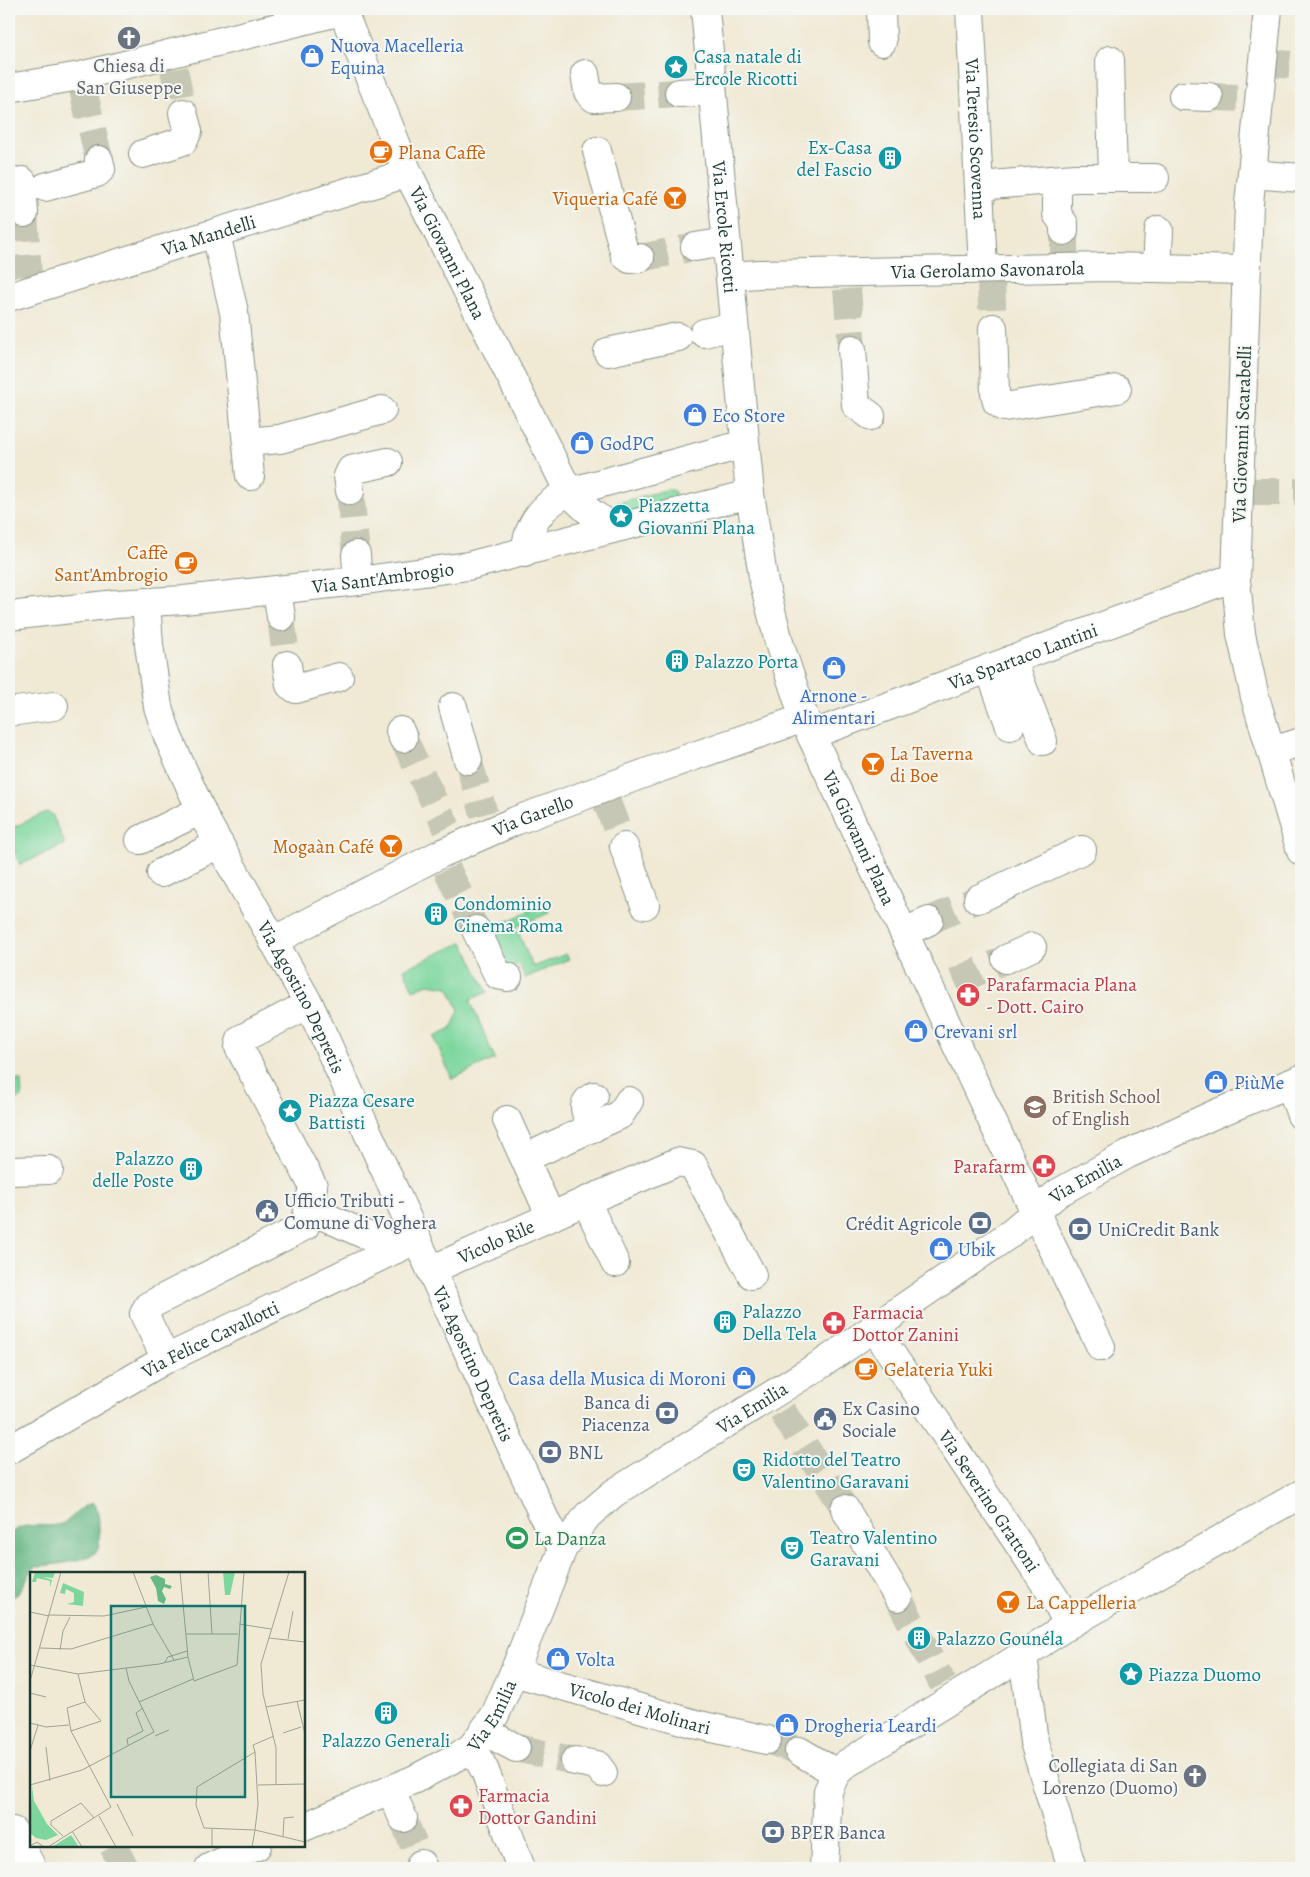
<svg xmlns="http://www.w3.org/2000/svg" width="1310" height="1877" font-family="Alegreya,serif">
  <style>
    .green { fill: #7dd79d; stroke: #4e8a68 }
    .forest { fill: #66b884; stroke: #427a5c }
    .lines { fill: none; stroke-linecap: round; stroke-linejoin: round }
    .minor-tunnel { stroke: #c6c7b4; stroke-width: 28; stroke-dasharray: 28 14; stroke-linecap: butt }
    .minor-casing { stroke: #889384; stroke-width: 30 }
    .minor { stroke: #fff; stroke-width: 28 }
    .labels { text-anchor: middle; stroke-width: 4; stroke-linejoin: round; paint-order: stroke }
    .shop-label { font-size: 19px; fill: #366cbe; stroke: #f6f6f2; text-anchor: start }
    .culture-label { font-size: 19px; fill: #0d838f; stroke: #f6f6f2; text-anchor: start }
    .worship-label { font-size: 19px; fill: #5b616d; stroke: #f6f6f2 }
    .street-label { font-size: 19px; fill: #1f3d34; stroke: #f6f6f2 }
    .food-label { font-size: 19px; fill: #c56008; stroke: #f6f6f2; text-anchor: start }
    .health-label { font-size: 19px; fill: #be3a42; stroke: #f6f6f2; text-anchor: start }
    .education-label { font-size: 19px; fill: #785e54; stroke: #f6f6f2; text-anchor: start }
    .service-label { font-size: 19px; fill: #4e5e75; stroke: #f6f6f2; text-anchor: start }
    .leisure-label { font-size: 19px; fill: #27864d; stroke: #f6f6f2; text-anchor: start }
    .inset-road { fill: none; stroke: #9ca494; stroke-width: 1 }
    .view { fill: #0f766e; fill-opacity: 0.15; stroke: #0f766e; stroke-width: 2.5 }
    .inset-edge { fill: none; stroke: #1f3d34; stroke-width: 2.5 }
  </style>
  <rect width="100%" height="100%" fill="#f6f6f2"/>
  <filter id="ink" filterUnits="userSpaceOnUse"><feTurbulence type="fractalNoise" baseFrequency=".02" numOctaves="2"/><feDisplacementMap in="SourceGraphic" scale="10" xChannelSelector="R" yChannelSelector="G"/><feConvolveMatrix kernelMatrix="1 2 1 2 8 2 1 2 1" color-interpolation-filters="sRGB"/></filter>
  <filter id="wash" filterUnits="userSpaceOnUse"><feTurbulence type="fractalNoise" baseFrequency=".0096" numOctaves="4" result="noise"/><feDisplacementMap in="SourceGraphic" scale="20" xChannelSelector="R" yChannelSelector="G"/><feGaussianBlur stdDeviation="1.12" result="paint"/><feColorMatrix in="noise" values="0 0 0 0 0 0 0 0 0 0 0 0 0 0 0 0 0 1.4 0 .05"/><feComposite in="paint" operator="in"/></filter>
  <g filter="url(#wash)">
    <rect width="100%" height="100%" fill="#f0e9d4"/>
    <!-- green -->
    <g class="green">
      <path d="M669 489 675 492V500L622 515 614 512V507L617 503Z"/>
      <path d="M46 812 52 814 65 844 20 865 9 837 10 829Z"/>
      <path d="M545 903 549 913 516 927 533 967 566 954 569 959 525 978 519 964 508 969 489 930Z"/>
      <path d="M463 942 487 992 470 1000 495 1059 452 1079 434 1037 451 1029 459 1010 448 987 428 984 413 990 404 969Z"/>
      <path d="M9 1078 21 1081 22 1097 9 1104Z"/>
    </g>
    <!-- forest -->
    <path class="forest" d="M93 1503C99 1512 99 1519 99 1529 99 1535 100 1544 98 1549 92 1562 48 1565 34 1567L18 1594 9 1599V1535C25 1519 43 1529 61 1524 73 1520 78 1506 93 1503Z"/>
  </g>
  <g filter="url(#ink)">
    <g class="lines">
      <!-- minor-tunnel -->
      <g class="minor-tunnel">
        <path d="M1262 62 1301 66"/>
        <path d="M174 69 183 113"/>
        <path d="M83 89 99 160"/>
        <path d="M616 97 679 93"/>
        <path d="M1209 97 1241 98"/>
        <path d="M24 213 28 276"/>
        <path d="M1064 231V255"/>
        <path d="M640 258 695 247"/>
        <path d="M991 281 993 328"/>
        <path d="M847 289 852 349"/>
        <path d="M350 491 356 555"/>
        <path d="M1252 492H1301"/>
        <path d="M281 617 287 665"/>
        <path d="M403 738 447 828"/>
        <path d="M468 760 484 814"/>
        <path d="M606 800 624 847"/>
        <path d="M447 869 476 930"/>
        <path d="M929 921 978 899"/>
        <path d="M955 982 1006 959"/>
        <path d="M782 1411 845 1509"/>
        <path d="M898 1597 943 1684"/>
        <path d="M767 1740 799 1751"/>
        <path d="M516 1748 575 1761"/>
        <path d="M403 1818 421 1864"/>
        <path d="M113 1846 125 1868"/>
      </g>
      <!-- minor casing -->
      <g class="minor-casing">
        <g id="minor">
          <path id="s1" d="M342 9 408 173 569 492C584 508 597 520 618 527"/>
          <path id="s2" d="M705 9 750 494 764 583 780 646 799 703 811 735 1027 1195 1101 1347"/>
          <path d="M881 9 882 42"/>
          <path id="s3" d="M970 9 983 268"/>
          <path d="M1268 9 1249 204 1236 579 1241 634 1255 697 1301 851"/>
          <path d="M1110 60 1113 178"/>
          <path d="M585 74 588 92 594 98 616 97"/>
          <path d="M9 88 80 76 342 11"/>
          <path d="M679 93 712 91"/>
          <path d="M1183 96 1209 97"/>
          <path d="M597 151 625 255 630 259 640 258"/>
          <path d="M143 154 183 141 188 131 183 113"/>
          <path d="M1252 174 1301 178"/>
          <path d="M1057 180V214L1064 224V231"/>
          <path d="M22 181 24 213"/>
          <path d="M979 186 1075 178H1155"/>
          <path d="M45 187 97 173 101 169 99 160"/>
          <path d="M216 234 234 312 250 476"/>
          <path d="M695 247 726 242"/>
          <path d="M1157 268 1159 230"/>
          <path id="s4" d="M730 276 759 274 1107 267 1246 270"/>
          <path id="s5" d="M9 297 408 173"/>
          <path d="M993 328 995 392 997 402 1004 407 1117 389"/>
          <path d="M704 333 734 326"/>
          <path d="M852 349 856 405 871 416"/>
          <path d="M608 352 678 337"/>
          <path d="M247 442 280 439 382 410"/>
          <path d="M350 491 348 476 351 470 388 462"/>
          <path d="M525 553C528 523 543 504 569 492L745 444"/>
          <path d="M356 555 358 581"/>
          <path d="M277 590 281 617"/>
          <path id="s6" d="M146 602 149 645 158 707 168 737 186 777 205 819 309 1004 548 1526 563 1548"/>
          <path id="s7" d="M9 616 116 604 184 600 358 581 468 566 750 494"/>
          <path d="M1012 659 1043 741"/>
          <path d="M287 665 290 685 296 689 339 677"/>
          <path d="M989 668 1010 726"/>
          <path d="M453 707 468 760"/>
          <path d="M9 712 54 706"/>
          <path d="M400 731 403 738"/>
          <path id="s8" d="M811 735 1221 582 1236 579"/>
          <path d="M1272 751 1301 742"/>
          <path d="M140 840 201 810"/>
          <path d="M624 847 645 905"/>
          <path d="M161 873 219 844"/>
          <path d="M978 899 1082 850"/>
          <path d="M476 930 498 975 508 977"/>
          <path d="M905 932 929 921"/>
          <path id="s9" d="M273 941 440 854 515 821 651 771 804 718"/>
          <path d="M1006 959 1032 947"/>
          <path d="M1290 1084 1301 1115"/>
          <path d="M507 1120 551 1217"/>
          <path d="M593 1128C587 1115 578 1105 594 1096"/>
          <path d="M525 1158 620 1115 629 1101"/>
          <path d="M9 1171 49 1170"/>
          <path d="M586 1201 677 1162 693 1165 752 1275"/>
          <path d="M308 1209 397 1249"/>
          <path id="s10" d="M431 1270 586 1201 615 1263"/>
          <path id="s11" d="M874 1328 1056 1600 1068 1625"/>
          <path d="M166 1359 144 1314 148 1306 305 1226 313 1186 239 1047 241 1039 309 1004"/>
          <path id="s12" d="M9 1450 166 1359 417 1239"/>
          <path d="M845 1509 898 1597"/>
          <path d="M1023 1655 1034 1742 1072 1868"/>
          <path id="s13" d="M514 1672 699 1725 767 1740"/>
          <path d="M484 1731 516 1748"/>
          <path d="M472 1747 485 1771 521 1868"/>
          <path d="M799 1751 836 1773"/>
          <path d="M575 1761 597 1765 603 1773"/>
          <path d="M391 1791 403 1818"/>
          <path id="s14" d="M304 1827 415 1779 460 1755 472 1747 495 1715 514 1672 563 1548 588 1515 614 1493 823 1363 1007 1236 1058 1193 1128 1154 1215 1114 1301 1079"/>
          <path d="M13 1831 32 1868"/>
          <path d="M421 1864 423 1868"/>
          <path d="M209 1868 257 1846"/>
          <path d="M824 1868 828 1791 836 1773 846 1764 1023 1655 1068 1625 1301 1494"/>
        </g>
      </g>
      <!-- minor -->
      <use href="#minor" class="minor"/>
    </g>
  </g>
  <!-- icons -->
  <defs>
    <g id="church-disc" transform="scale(1.25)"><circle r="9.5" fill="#6b7280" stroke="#f6f6f2"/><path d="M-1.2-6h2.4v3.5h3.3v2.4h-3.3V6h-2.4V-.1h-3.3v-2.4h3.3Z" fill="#fff"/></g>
    <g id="shop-disc" transform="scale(1.25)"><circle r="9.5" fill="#3f7fe0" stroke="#f6f6f2"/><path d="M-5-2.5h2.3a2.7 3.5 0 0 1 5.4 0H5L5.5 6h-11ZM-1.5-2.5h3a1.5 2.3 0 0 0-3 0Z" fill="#fff"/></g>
    <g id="sight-disc" transform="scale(1.25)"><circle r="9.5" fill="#0f9aa8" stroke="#f6f6f2"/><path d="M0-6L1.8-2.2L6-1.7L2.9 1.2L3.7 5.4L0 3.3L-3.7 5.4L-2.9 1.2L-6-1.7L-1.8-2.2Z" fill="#fff"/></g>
    <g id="cafe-disc" transform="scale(1.25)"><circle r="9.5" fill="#e8710a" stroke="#f6f6f2"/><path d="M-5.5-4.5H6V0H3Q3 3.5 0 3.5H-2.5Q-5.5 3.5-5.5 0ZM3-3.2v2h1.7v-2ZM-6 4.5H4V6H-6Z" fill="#fff"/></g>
    <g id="building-disc" transform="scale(1.25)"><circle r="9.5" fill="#0f9aa8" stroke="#f6f6f2"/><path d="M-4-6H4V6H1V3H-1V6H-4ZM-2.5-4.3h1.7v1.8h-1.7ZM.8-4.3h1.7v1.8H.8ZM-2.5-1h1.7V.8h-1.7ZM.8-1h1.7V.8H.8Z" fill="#fff"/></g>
    <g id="bar-disc" transform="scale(1.25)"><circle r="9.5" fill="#e8710a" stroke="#f6f6f2"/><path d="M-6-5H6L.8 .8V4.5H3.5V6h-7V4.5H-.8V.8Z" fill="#fff"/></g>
    <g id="pharmacy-disc" transform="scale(1.25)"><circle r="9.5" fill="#e0444e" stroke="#f6f6f2"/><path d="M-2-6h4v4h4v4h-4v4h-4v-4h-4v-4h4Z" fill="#fff"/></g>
    <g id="school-disc" transform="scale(1.25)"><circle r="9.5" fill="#8d6e63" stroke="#f6f6f2"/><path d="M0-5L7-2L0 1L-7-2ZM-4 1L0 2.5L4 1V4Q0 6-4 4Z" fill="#fff"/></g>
    <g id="civic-disc" transform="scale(1.25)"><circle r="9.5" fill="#5c6f8a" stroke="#f6f6f2"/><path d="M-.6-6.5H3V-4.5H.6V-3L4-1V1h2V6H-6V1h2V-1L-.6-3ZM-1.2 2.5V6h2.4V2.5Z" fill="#fff"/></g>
    <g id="bank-disc" transform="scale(1.25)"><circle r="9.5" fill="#5c6f8a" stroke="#f6f6f2"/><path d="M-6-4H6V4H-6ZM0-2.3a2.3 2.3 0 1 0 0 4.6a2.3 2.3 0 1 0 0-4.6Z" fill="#fff"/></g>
    <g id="theatre-disc" transform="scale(1.25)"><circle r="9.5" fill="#0f9aa8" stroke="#f6f6f2"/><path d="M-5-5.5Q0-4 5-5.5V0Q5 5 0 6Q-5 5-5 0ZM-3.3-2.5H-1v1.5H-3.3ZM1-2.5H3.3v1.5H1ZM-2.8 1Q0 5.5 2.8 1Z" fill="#fff"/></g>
    <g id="stadium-disc" transform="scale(1.25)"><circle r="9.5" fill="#2e9e5b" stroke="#f6f6f2"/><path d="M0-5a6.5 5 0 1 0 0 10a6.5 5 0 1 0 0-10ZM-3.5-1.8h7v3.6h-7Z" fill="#fff"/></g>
  </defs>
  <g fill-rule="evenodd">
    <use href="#church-disc" x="129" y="38"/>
    <use href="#shop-disc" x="312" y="56"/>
    <use href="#sight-disc" x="676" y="67"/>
    <use href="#cafe-disc" x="381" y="152"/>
    <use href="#building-disc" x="890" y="158"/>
    <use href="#bar-disc" x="675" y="198"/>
    <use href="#shop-disc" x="695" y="415"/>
    <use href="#shop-disc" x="582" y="443"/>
    <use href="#sight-disc" x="621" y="516"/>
    <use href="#cafe-disc" x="186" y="563"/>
    <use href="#building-disc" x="677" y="661"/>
    <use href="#shop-disc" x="834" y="668"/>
    <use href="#bar-disc" x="873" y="764"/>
    <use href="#bar-disc" x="391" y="846"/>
    <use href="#building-disc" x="436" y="914"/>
    <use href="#pharmacy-disc" x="968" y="995"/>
    <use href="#shop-disc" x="916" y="1031"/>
    <use href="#shop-disc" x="1216" y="1082"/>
    <use href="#school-disc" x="1035" y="1107"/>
    <use href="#sight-disc" x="290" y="1111"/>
    <use href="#pharmacy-disc" x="1044" y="1166"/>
    <use href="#building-disc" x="191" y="1169"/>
    <use href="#civic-disc" x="267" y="1211"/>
    <use href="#bank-disc" x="980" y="1223"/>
    <use href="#bank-disc" x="1080" y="1229"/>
    <use href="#shop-disc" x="941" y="1249"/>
    <use href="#building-disc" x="725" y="1322"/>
    <use href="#pharmacy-disc" x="834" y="1323"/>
    <use href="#cafe-disc" x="866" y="1369"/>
    <use href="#shop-disc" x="744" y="1378"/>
    <use href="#bank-disc" x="667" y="1413"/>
    <use href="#civic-disc" x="825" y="1419"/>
    <use href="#bank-disc" x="550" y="1452"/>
    <use href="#theatre-disc" x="744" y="1470"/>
    <use href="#stadium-disc" x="517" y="1538"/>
    <use href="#theatre-disc" x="792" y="1548"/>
    <use href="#bar-disc" x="1008" y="1602"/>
    <use href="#building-disc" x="919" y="1638"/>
    <use href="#shop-disc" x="558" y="1659"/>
    <use href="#sight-disc" x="1131" y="1674"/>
    <use href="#building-disc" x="386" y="1713"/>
    <use href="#shop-disc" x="787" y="1725"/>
    <use href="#church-disc" x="1195" y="1776"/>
    <use href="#pharmacy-disc" x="461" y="1806"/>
    <use href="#bank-disc" x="773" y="1832"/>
  </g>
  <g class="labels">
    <!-- shop labels -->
    <g class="shop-label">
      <text x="330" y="52">Nuova Macelleria<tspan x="330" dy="22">Equina</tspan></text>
      <text x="712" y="422">Eco Store</text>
      <text x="600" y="450">GodPC</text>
      <text x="834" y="702" text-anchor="middle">Arnone -<tspan x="834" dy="22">Alimentari</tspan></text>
      <text x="934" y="1038">Crevani srl</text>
      <text x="1234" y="1089">PiùMe</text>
      <text x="958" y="1256">Ubik</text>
      <text x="726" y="1385" text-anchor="end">Casa della Musica di Moroni</text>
      <text x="576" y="1666">Volta</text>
      <text x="804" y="1732">Drogheria Leardi</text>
    </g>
    <!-- culture labels -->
    <g class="culture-label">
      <text x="694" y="63">Casa natale di<tspan x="694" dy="22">Ercole Ricotti</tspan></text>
      <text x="872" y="154" text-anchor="end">Ex-Casa<tspan x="872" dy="22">del Fascio</tspan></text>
      <text x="638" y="512">Piazzetta<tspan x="638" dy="22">Giovanni Plana</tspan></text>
      <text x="694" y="668">Palazzo Porta</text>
      <text x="454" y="910">Condominio<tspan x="454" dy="22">Cinema Roma</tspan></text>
      <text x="308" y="1107">Piazza Cesare<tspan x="308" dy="22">Battisti</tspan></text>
      <text x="174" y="1165" text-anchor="end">Palazzo<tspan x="174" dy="22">delle Poste</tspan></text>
      <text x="742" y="1318">Palazzo<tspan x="742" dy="22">Della Tela</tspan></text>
      <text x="762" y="1466">Ridotto del Teatro<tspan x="762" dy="22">Valentino Garavani</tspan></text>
      <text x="810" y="1544">Teatro Valentino<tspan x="810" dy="22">Garavani</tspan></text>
      <text x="936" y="1645">Palazzo Gounéla</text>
      <text x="1148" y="1681">Piazza Duomo</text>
      <text x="386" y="1747" text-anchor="middle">Palazzo Generali</text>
    </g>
    <!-- worship labels -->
    <g class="worship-label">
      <text x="129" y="72">Chiesa di<tspan x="129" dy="22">San Giuseppe</tspan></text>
      <text x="1178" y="1772" text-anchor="end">Collegiata di San<tspan x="1178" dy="22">Lorenzo (Duomo)</tspan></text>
    </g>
    <!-- street labels -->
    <g class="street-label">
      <text dy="7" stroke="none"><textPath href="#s3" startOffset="130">Via Teresio Scovenna</textPath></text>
      <text dy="7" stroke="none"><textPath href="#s2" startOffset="219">Via Ercole Ricotti</textPath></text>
      <text dy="7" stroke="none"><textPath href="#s5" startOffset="209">Via Mandelli</textPath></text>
      <text dy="7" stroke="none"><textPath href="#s1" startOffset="266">Via Giovanni Plana</textPath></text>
      <text dy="7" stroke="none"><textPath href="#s4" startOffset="258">Via Gerolamo Savonarola</textPath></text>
      <text transform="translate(1241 434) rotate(-88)" y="7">Via Giovanni Scarabelli</text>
      <text dy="7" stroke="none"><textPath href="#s7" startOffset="376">Via Sant'Ambrogio</textPath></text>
      <text dy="7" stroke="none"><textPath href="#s8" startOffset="226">Via Spartaco Lantini</textPath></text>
      <text dy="7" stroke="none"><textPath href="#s9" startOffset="289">Via Garello</textPath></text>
      <text dy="7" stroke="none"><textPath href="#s2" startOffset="850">Via Giovanni Plana</textPath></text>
      <text dy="7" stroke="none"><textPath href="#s6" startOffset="430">Via Agostino Depretis</textPath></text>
      <text dy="7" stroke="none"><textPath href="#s14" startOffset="1049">Via Emilia</textPath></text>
      <text dy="7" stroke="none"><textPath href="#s10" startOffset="71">Vicolo Rile</textPath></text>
      <text dy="7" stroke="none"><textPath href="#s12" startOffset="230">Via Felice Cavallotti</textPath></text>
      <text dy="7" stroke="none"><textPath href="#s6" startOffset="835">Via Agostino Depretis</textPath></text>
      <text dy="7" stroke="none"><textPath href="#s14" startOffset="644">Via Emilia</textPath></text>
      <text dy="7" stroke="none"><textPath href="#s11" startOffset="208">Via Severino Grattoni</textPath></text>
      <text dy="7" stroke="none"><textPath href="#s13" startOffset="131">Vicolo dei Molinari</textPath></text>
      <text dy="7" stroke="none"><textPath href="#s14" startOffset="224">Via Emilia</textPath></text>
    </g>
    <!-- food labels -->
    <g class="food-label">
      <text x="398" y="159">Plana Caffè</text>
      <text x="658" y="205" text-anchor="end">Viqueria Café</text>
      <text x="168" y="559" text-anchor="end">Caffè<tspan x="168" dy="22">Sant'Ambrogio</tspan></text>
      <text x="890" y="760">La Taverna<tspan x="890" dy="22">di Boe</tspan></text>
      <text x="374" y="853" text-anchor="end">Mogaàn Café</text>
      <text x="884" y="1376">Gelateria Yuki</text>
      <text x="1026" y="1609">La Cappelleria</text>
    </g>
    <!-- health labels -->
    <g class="health-label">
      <text x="986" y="991">Parafarmacia Plana<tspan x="986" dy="22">- Dott. Cairo</tspan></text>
      <text x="1026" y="1173" text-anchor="end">Parafarm</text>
      <text x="852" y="1319">Farmacia<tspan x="852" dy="22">Dottor Zanini</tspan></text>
      <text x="478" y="1802">Farmacia<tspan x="478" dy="22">Dottor Gandini</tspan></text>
    </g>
    <!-- education labels -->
    <g class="education-label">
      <text x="1052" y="1103">British School<tspan x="1052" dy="22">of English</tspan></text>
    </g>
    <!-- service labels -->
    <g class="service-label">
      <text x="284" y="1207">Ufficio Tributi -<tspan x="284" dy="22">Comune di Voghera</tspan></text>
      <text x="962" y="1230" text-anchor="end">Crédit Agricole</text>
      <text x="1098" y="1236">UniCredit Bank</text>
      <text x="650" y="1409" text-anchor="end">Banca di<tspan x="650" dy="22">Piacenza</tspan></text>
      <text x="842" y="1415">Ex Casino<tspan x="842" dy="22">Sociale</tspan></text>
      <text x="568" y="1459">BNL</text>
      <text x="790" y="1839">BPER Banca</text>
    </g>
    <!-- leisure labels -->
    <g class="leisure-label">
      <text x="534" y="1545">La Danza</text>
    </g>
  </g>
  <!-- overview -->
  <g transform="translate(30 1572)">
    <rect width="275" height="275" fill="#f0e9d4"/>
    <path d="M5 0H25L23 6 13 5 22 8 20 15V9L7 6 6 10H2ZM193 0H205L200 23H195ZM33 11 54 20 53 34 37 32 44 30V21L36 17 35 22 30 21ZM2 214 4 229 17 252 28 263 16 268 6 266 0 261ZM41 263 49 275H22Z" fill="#7dd79d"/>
    <path d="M126 3 135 7V12L142 14 140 17 134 15 132 19 136 27 134 32 128 29 126 16 120 5Z" fill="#66b884"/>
    <path class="inset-road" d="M103 0 123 52 144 88M150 0 158 85 164 109 207 93 214 0M178 0 182 62M0 40 19 44M19 43 74 44 116 35M209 52 241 57M156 62H208M239 66 275 70M258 67 263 39M10 76 41 77 123 52M30 78 33 59 40 45M135 90 138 85 157 79M0 93 48 102 129 92 158 85M48 102 55 130M0 109 31 0M0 121 16 125M267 129 275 162M55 130 71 149 41 159 37 136ZM109 130 163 107M236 135 275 128M0 151 16 155 39 153M253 161 271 155M125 164 139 158M98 173 97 167 113 159 106 141 113 136M16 175 20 209M0 179 8 153M225 180 228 232 225 258 174 256 166 233 167 215ZM225 180 223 173 244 164M246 212V176L233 122 231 92 259 0M0 213 52 198 124 160 99 109 96 96M228 213 275 212M87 232 103 264M69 244 86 275M42 259 52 275M33 264 21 253V249L51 231 64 246M253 265 254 246 264 245M0 274 7 270 14 275M18 275 81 235 41 159M182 275V257M222 275 225 258 275 270"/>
    <path class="view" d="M81 34H215V225H81Z"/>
    <rect width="275" height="275" class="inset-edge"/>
  </g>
  <!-- margin -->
  <rect width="1310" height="1877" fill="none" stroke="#f6f6f2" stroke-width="30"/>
</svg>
